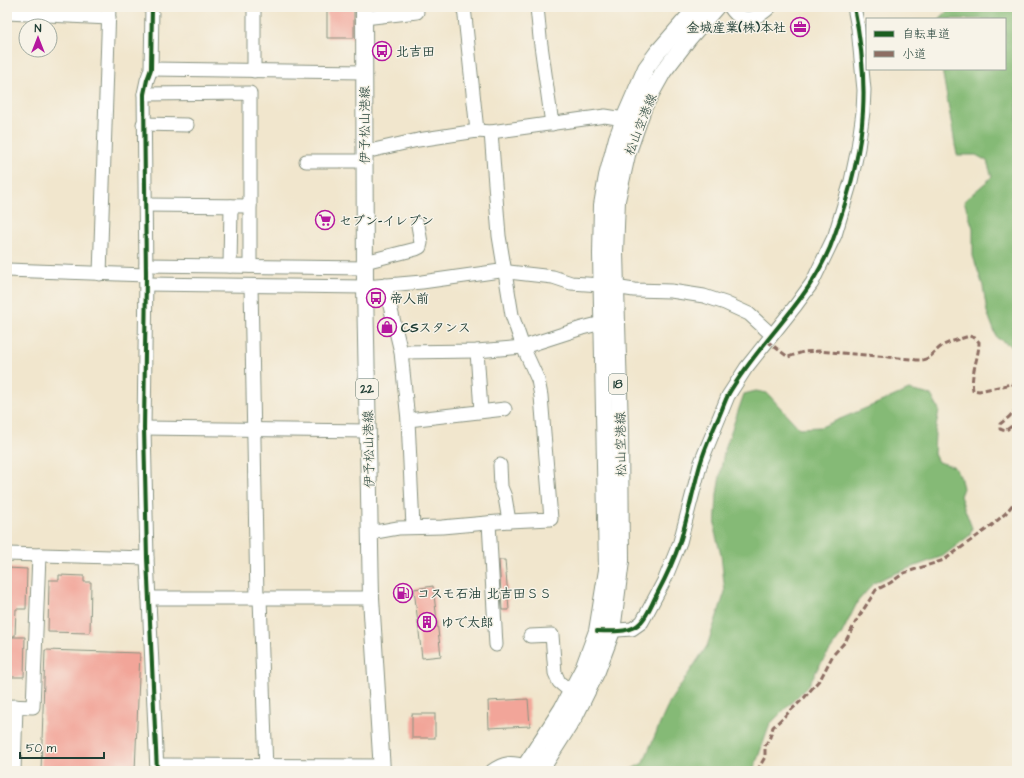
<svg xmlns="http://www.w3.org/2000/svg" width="1024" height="778" font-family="'Architects Daughter','Klee One',sans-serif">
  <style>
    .forest { fill: #85ba76; stroke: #527c55 }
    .building { fill: #f2a599 }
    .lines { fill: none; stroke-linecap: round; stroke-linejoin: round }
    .minor-casing { stroke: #889280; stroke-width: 15 }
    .major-casing { stroke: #889280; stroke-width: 18 }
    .minor { stroke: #fff; stroke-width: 13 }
    .major { stroke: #fff; stroke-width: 16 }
    .quiet { stroke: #8d6e63; stroke-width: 3; stroke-dasharray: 6 3; stroke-linecap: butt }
    .cycleway-casing { stroke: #f7f3e8; stroke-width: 6 }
    .cycleway { stroke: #1b5e20; stroke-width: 4 }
    .labels { text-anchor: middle; stroke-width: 3; stroke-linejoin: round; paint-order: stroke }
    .shield { fill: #f7f3e8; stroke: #60746a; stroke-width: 1 }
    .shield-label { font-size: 12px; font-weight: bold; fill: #1f3d34 }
    .poi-label { font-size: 13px; font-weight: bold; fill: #1f3d34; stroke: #f7f3e8; text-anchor: start }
    .street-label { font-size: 13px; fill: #1f3d34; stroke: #f7f3e8 }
  </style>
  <rect width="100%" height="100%" fill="#f7f3e8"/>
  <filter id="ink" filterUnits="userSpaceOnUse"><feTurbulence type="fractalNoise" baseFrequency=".025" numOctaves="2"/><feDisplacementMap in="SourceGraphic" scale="8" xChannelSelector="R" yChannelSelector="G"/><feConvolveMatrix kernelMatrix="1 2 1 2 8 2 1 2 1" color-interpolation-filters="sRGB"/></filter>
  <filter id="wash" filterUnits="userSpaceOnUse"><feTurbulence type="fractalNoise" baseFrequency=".012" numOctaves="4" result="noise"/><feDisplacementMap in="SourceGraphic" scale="16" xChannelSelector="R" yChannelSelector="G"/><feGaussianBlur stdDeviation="0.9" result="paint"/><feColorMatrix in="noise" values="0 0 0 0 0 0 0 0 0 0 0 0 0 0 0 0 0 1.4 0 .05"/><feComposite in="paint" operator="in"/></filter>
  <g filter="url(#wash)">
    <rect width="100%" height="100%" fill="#f1e6cd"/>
    <!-- forest -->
    <g class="forest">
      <path d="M952 7H1017V349L997 338 987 312 983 286 973 256V228L964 201 992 177 987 161 976 155H957L942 69H1005V19H939Z"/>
      <path d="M909 390 931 395 939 410 935 433 934 454 938 462 953 466 960 476 963 488 960 496 972 528 970 535 943 556 888 576 874 583 858 601 841 635 819 666 808 686 770 724 753 771H628L643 763 670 701 707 646 725 592 721 555 715 532 717 494 724 452 744 394 756 391 767 393 799 428 821 427Z"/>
    </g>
    <g id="blocks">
      <!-- building -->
      <g class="building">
        <path d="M327 7 354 8V38H327Z"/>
        <path d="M499 560H505L509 610H502Z"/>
        <path d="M7 568 27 569 26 609H16L15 636H7Z"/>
        <path d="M59 575 84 576V582H91L90 633 48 632 49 580H59Z"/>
        <path d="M433 586 441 656 422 658 414 589Z"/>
        <path d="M7 637H25L24 677H7Z"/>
        <path d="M45 650 140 653 135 771H41Z"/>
        <path d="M528 699 530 726 489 728 488 701Z"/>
        <rect x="412" y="714" width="23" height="24"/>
      </g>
    </g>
  </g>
  <g filter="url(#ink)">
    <use href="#blocks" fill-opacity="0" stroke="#889280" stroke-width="1"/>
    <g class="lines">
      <!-- minor casing -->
      <g class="minor-casing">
        <g id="minor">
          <path d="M152 7 151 69 147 80 144 94 146 275 144 428 147 558 157 771"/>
          <path d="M254 7V71"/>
          <path d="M464 7 477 131"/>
          <path d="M537 7 540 38 552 124"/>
          <path d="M730 7C732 10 735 15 739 16 750 22 762 15 770 7"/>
          <path d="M7 13 109 18"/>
          <path d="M364 18 417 12"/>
          <path d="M151 69 364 72"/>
          <path d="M144 94 250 93V266"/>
          <path d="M143 124 187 125"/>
          <path d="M365 152 418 140 477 131 491 132 605 116 624 119"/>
          <path d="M306 161H365"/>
          <path d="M145 205 250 206"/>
          <path d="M365 262 416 249 420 247 421 243 418 225"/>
          <path d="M146 265 365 268"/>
          <path d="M230 266 231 206"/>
          <path d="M7 270 146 275"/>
          <path d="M100 274 109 7"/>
          <path d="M146 284 365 287 422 282 500 271 553 277 571 283 601 285 634 290 671 291 704 296 725 303 749 314 772 335"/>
          <path d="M385 285 401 352 408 420 413 527"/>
          <path d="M251 286 257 598"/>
          <path d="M477 351 481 411"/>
          <path d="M401 352 477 351 523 347 582 328 602 323"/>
          <path d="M408 420 505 409"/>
          <path d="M144 428 368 431"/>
          <path d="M500 465 501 487 505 497 509 521"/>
          <path d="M489 523 496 645"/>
          <path d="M370 533 398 528 442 527 509 521 551 519 541 396 538 380 523 347 512 315 499 236 491 132"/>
          <path d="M7 554 147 558"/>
          <path d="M149 598H371"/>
          <path d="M260 598 266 771"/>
          <path d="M603 631 632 629 642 622 648 611 665 579 680 542 701 462 728 396 746 368 796 305 812 283 835 235 851 181 858 148 863 112 864 90 858 28 854 7"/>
          <path d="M530 636 552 635 555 673 559 682 571 692"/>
          <path d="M7 706 33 707 39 555"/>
          <path d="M157 765 382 766"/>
          <path d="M14 771 16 706"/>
          <path d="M492 771C504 762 512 762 525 766"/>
        </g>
      </g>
      <!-- major casing -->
      <g class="major-casing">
        <g id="major">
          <path d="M364 7 365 287 371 598 382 771"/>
          <path d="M522 771 562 709 583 669 597 631 607 570 601 254 602 205 607 176 617 138 624 119 646 68 657 53 697 7"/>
          <path d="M540 771 575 716 597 671 612 631 621 561 620 429 615 253 617 200 627 155 644 106 663 72 689 38 716 7"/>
        </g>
      </g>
      <!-- minor -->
      <use href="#minor" class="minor"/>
      <!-- major -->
      <use href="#major" class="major"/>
      <!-- quiet -->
      <g class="quiet">
        <path d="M767 341 788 357 803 352 819 351 911 359C931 363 929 355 942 346 950 341 961 339 969 336L975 338 979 342C979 358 970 374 973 390L979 391 1017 383"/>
        <path d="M1017 408 1009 417 1000 424V429L1005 431 1017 422"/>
        <path d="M1017 480V488"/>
        <path d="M757 771 765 757V746L770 737 773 727 804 698 821 678 833 655 845 642 858 618 876 590 890 583 904 573 944 560 991 526 1006 513 1017 499"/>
      </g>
      <!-- cycleway casing -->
      <g class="cycleway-casing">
        <g id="cycleway">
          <path d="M152 7 151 69 147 80 144 94 146 275 144 428 147 558 157 771"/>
          <path d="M597 631C611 631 630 634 641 622 648 615 652 603 657 594 666 577 674 560 680 542 688 516 693 490 700 465 704 450 711 435 717 421 721 413 724 403 728 395 761 338 814 298 835 234 849 195 861 151 863 111 865 77 861 41 854 7"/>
        </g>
      </g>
      <!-- cycleway -->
      <use href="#cycleway" class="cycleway"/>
    </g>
  </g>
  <!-- icons -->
  <defs>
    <g id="office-ring" transform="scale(1)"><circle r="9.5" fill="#f7f3e8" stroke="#b5179e" stroke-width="1.5"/><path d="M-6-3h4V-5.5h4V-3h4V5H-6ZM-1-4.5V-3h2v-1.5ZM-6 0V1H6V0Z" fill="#b5179e"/></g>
    <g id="bus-ring" transform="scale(1)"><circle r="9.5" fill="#f7f3e8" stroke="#b5179e" stroke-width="1.5"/><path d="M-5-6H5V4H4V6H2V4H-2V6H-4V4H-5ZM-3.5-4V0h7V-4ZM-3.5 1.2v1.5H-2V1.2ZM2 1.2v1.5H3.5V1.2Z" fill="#b5179e"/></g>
    <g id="supermarket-ring" transform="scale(1)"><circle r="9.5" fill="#f7f3e8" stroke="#b5179e" stroke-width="1.5"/><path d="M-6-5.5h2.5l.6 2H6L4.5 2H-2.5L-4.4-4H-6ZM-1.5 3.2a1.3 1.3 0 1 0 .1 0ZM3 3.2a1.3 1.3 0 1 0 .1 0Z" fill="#b5179e"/></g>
    <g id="shop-ring" transform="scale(1)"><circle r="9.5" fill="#f7f3e8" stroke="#b5179e" stroke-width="1.5"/><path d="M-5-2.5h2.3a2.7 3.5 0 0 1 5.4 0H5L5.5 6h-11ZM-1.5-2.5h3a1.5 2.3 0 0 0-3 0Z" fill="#b5179e"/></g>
    <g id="fuel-ring" transform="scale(1)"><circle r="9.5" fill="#f7f3e8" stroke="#b5179e" stroke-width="1.5"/><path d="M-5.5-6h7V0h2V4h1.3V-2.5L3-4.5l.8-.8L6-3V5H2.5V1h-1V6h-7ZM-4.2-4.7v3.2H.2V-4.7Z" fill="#b5179e"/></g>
    <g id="building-ring" transform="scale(1)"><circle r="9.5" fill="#f7f3e8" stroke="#b5179e" stroke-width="1.5"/><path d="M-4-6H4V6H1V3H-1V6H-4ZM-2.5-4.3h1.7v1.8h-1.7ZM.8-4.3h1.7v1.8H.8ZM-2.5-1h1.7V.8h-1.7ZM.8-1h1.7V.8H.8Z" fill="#b5179e"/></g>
  </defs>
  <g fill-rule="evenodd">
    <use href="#office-ring" x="800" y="27"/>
    <use href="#bus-ring" x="382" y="51"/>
    <use href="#supermarket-ring" x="325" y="220"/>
    <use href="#bus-ring" x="376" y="298"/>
    <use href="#shop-ring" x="387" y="327"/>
    <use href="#fuel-ring" x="403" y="593"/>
    <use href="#building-ring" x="427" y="622"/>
  </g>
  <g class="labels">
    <!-- shield labels -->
    <g class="shield">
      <rect x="609" y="374" width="18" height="20" rx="3"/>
      <rect x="356" y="379" width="22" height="20" rx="3"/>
    </g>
    <g class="shield-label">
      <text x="618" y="388">18</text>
      <text x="367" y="393">22</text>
    </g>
    <!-- poi labels -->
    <g class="poi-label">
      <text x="786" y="32" text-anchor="end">金城産業(株)本社</text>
      <text x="396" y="56">北吉田</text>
      <text x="339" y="225">セブン-イレブン</text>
      <text x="390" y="303">帝人前</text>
      <text x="401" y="332">CSスタンス</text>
      <text x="417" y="598">コスモ石油 北吉田ＳＳ</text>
      <text x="441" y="627">ゆで太郎</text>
    </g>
    <!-- street labels -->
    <g class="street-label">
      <text transform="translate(640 124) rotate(-68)" y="5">松山空港線</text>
      <text transform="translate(364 125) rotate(-90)" y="5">伊予松山港線</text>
      <text transform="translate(620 444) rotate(-91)" y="5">松山空港線</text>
      <text transform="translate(368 449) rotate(-91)" y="5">伊予松山港線</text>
    </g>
  </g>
  <!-- margin -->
  <rect width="1024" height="778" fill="none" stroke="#f7f3e8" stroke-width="24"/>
  <!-- legend -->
  <rect x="866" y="18" width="140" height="52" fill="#f7f3e8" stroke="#a1aaa0"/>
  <rect x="874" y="31" width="20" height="6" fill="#1b5e20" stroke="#a1aaa0"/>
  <text x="902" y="38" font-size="12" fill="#1f3d34">自転車道</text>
  <rect x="874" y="51" width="20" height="6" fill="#8d6e63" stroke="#a1aaa0"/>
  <text x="902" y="58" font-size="12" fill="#1f3d34">小道</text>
  <!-- north arrow -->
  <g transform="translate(38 38)"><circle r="19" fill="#f7f3e8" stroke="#a1aaa0"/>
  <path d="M0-3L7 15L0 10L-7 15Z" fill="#b5179e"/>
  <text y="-6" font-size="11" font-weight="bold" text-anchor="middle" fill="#1f3d34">N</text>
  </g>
  <!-- scale -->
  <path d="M20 752v6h84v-6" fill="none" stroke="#1f3d34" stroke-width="2"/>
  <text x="26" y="752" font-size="12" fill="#1f3d34" stroke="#f7f3e8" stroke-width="3" paint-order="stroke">50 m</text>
</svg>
